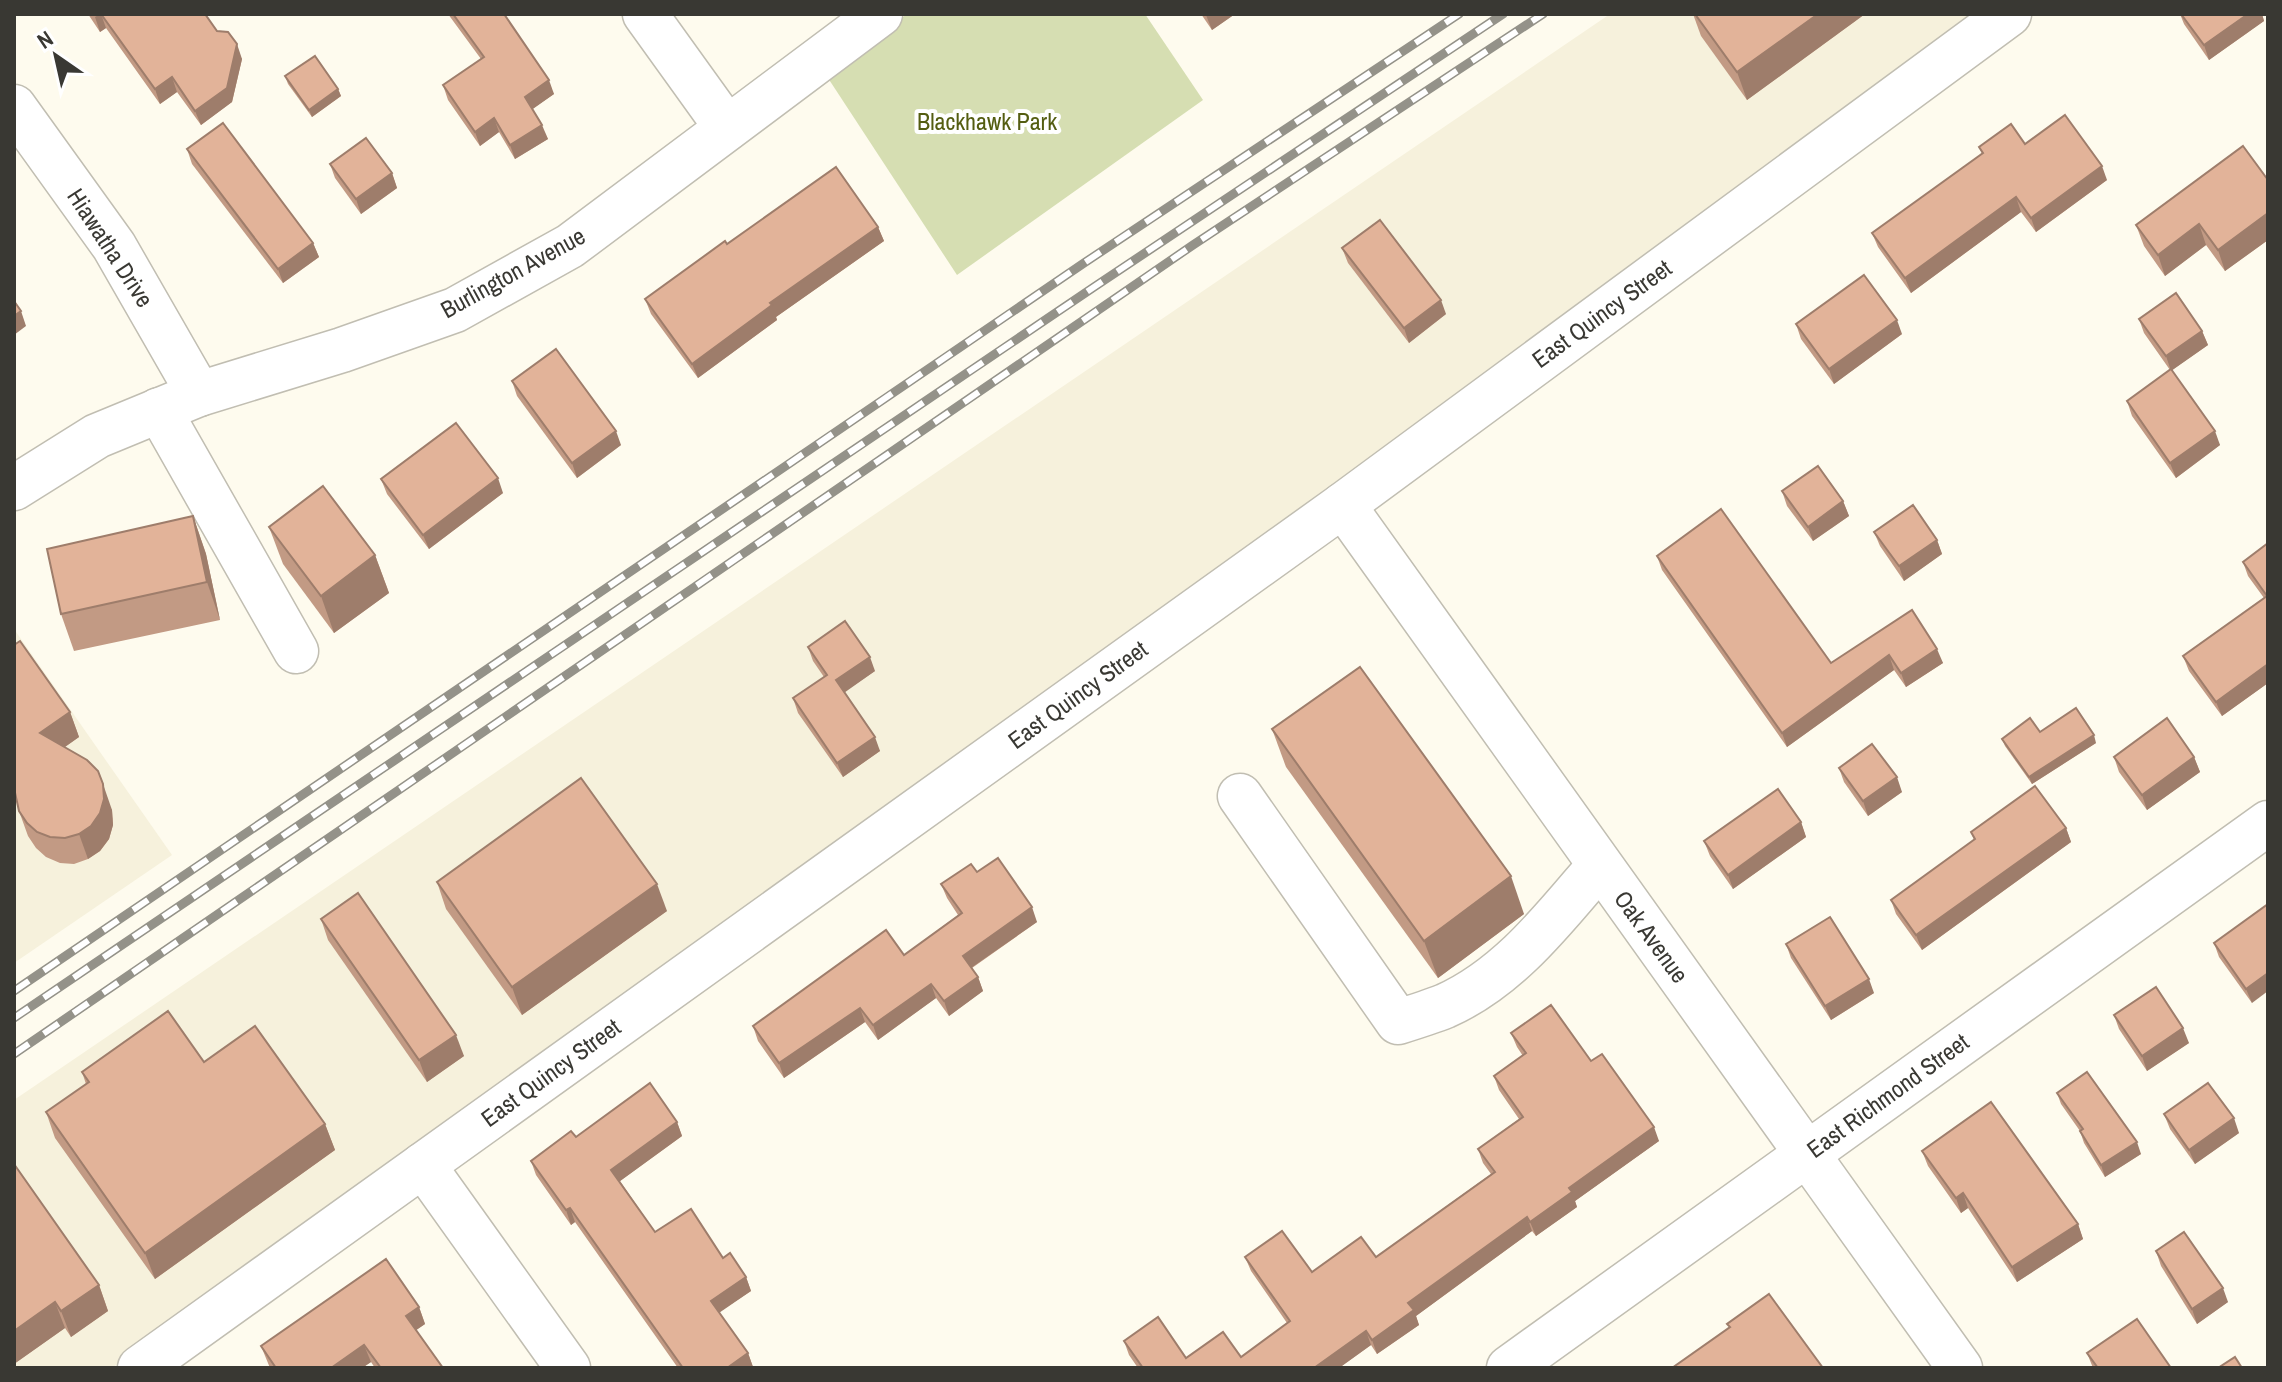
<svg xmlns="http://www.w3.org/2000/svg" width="2282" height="1382" font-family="'Archivo Narrow',sans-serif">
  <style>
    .built { fill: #f6f1dc }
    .green { fill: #d6deb2 }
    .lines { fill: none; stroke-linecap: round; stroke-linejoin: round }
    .minor-casing { stroke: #c1beb2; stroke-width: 47 }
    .minor { stroke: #fff; stroke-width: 44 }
    .rail-casing { stroke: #949289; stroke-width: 9 }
    .rail { stroke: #fff; stroke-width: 6; stroke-dasharray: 18; stroke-linecap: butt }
    .wall { fill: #c29a84 }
    .shaded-wall { fill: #9e7d6b }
    .building { fill: #e2b399; stroke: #9e7d6b; stroke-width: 2 }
    .labels { text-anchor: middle; stroke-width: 8; stroke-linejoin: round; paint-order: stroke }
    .park-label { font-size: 24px; fill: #545d11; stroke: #fff }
    .street-label { font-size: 24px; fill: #393833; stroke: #fff }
  </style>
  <rect width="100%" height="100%" fill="#fefbee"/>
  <!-- built -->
  <g class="built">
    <path d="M1610 14H1971L1339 482 112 1368H14V1100Z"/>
    <path d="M14 629 172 855 14 963Z"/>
  </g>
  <!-- green -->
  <path class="green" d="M907 14H1145L1203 100 957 275 826 75Z"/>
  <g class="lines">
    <!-- minor casing -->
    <g class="minor-casing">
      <g id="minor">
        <path d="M645 14 727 128"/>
        <path d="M14 107 114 246 199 394"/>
        <path d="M159 410 296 651"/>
        <path d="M14 488 97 436 199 394 342 350 455 310 570 246 880 14"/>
        <path d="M1343 505 1960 1368"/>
        <path d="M1240 796 1398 1022C1414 1017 1430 1012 1445 1006 1510 977 1555 917 1599 866"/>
        <path d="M423 1165 568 1368"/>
        <path d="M140 1368 1343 505 2009 14"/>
        <path d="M1509 1368 2268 823"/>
      </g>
    </g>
    <!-- minor -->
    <use href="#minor" class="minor"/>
    <!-- rail casing -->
    <g class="rail-casing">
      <g id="rail">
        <path d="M14 991 1084 263 1459 14"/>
        <path d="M14 1018 1094 287 1503 14"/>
        <path d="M14 1054 1193 245 1543 14"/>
      </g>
    </g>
    <!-- rail -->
    <use href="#rail" class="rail"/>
  </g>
  <!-- wall -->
  <g class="wall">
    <path d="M88 14H205L217 31 242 59 232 102 201 125 177 92 160 104 106 28 100 32Z"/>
    <path d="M448 14H504L554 94 532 109 548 139 515 159 499 132 480 146 448 100 443 85 481 59Z"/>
    <path d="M1201 14H1235L1212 30Z"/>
    <path d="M1693 14H1865L1747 100 1701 36Z"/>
    <path d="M2180 14H2262L2264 21 2209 60 2184 24Z"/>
    <path d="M285 76 338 89 341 96 312 117 288 84Z"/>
    <path d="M2025 144 2107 180 2036 232 2021 212 1911 293 1878 247 1872 233 1982 154 1979 147Z"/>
    <path d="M187 149 313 243 319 257 283 283 192 164Z"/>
    <path d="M330 164 392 173 397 188 361 214 335 178Z"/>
    <path d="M2268 180V240L2225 271 2206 245 2165 276 2144 246 2136 225Z"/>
    <path d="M878 227 884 241 776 317 777 320 698 378 651 314 645 299 727 244Z"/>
    <path d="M1342 248 1446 314 1409 343 1348 263Z"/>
    <path d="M2139 319 2202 331 2208 345 2172 370 2220 445 2176 478 2132 416 2127 401 2170 370 2144 333Z"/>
    <path d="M1796 324 1902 334 1834 384 1801 339Z"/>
    <path d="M512 381 621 445 577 478 517 396Z"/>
    <path d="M381 479 503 493 429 549 387 494Z"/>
    <path d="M1782 491 1843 501 1849 516 1813 541 1787 506Z"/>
    <path d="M193 516 206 554 220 620 74 651 61 614Z"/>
    <path d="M269 527 375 555 389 593 334 633 283 564Z"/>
    <path d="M1874 532 1937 540 1942 554 1904 581 1880 546Z"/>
    <path d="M2268 543V683L2222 716 2189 671 2183 656 2264 598 2248 576 2243 562Z"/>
    <path d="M1657 556 1831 663 1912 610 1943 663 1906 687 1894 670 1787 747 1662 570Z"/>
    <path d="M808 647 875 671 844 692 880 751 843 777 798 713 793 698 824 677 813 661Z"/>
    <path d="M70 712 79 737 65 747 112 810 113 825 109 839 100 851 88 859 74 864 60 863 46 857 36 848 28 836 19 811Z"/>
    <path d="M1272 729 1524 914 1438 978 1286 767Z"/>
    <path d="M2040 732 2096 743 2032 784 2005 746 2002 739Z"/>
    <path d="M2114 757H2194L2200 772 2147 810 2119 772Z"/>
    <path d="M1839 768 1902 792 1868 816 1844 782Z"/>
    <path d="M1801 822 1806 837 1733 889 1710 856 1704 841Z"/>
    <path d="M2066 828 2071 842 1922 950 1896 914 1891 900 1974 840 1971 832Z"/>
    <path d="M977 872 1037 922 972 968 978 977 983 991 949 1016 936 998 878 1040 865 1022 784 1078 758 1041 753 1026 904 955 958 915 947 898 941 884Z"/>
    <path d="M437 882 667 911 522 1015 446 909Z"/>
    <path d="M2268 904 2252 1003 2219 957 2214 943Z"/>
    <path d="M321 919 464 1056 427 1082 328 940Z"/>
    <path d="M1786 944 1874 993 1831 1020 1791 958Z"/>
    <path d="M2114 1015 2189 1043 2147 1071 2119 1029Z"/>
    <path d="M1511 1033 1591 1061 1659 1141 1575 1201 1577 1207 1536 1236 1532 1231 1416 1316 1419 1325 1377 1354 1371 1345 1339 1368H1138L1129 1355 1124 1341 1186 1358 1241 1357 1287 1323 1251 1271 1245 1257 1312 1272 1376 1257 1491 1174 1483 1163 1478 1149 1519 1119 1499 1090 1494 1076 1523 1056 1517 1047Z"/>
    <path d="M82 1072 325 1124 335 1150 155 1279 55 1138 46 1112 86 1084Z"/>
    <path d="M2057 1093 2141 1154 2105 1177 2084 1143 2080 1131 2061 1104Z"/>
    <path d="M2164 1114 2239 1133 2195 1164 2170 1129Z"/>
    <path d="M677 1122 682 1136 620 1181 655 1232 723 1258 746 1277 751 1291 719 1312 748 1353 753 1367 752 1368H678L575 1222 571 1225 536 1175 531 1161 576 1137Z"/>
    <path d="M1922 1151 2078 1224 2083 1239 2017 1282 1968 1208 1961 1213 1928 1166Z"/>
    <path d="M14 1164 99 1285 108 1311 71 1337 65 1328 14 1364Z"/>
    <path d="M2156 1251 2228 1302 2197 1324 2161 1266Z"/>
    <path d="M419 1307 425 1324 416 1330 443 1368H375L371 1362 362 1368H270L261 1346Z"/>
    <path d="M2087 1353 2171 1368H2093Z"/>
  </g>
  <!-- shaded-wall -->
  <g class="shaded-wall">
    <path d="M100 14H101L106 28 100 32 95 17Z"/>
    <path d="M1208 14H1235L1212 30 1206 15Z"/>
    <path d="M1818 14H1865L1747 100 1737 72Z"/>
    <path d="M2248 14H2262L2264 21 2209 60 2204 45Z"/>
    <path d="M237 44 242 59 232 102 201 125 195 111Z"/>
    <path d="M172 77 177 92 160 104 155 89Z"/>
    <path d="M549 80 554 94 530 111 525 97Z"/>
    <path d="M338 89 341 96 312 117 309 110Z"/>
    <path d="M494 118 499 132 480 146 475 132Z"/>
    <path d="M542 125 548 139 515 159 510 145Z"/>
    <path d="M2102 166 2107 180 2036 232 2031 218Z"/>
    <path d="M392 173 397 188 361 214 356 199Z"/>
    <path d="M2016 197 2021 212 1911 293 1905 278Z"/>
    <path d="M2268 213V240L2225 271 2218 250Z"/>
    <path d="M2199 224 2206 245 2165 276 2158 255Z"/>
    <path d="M878 227 884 241 776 317 777 320 698 378 692 364 770 303Z"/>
    <path d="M313 243 319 257 283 283 278 269Z"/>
    <path d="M1441 300 1446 314 1409 343 1404 328Z"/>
    <path d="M21 311 26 326 14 335V316Z"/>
    <path d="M1897 320 1902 334 1834 384 1829 369Z"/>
    <path d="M2202 331 2208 345 2171 371 2166 356Z"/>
    <path d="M616 431 621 445 577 478 572 463Z"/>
    <path d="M2215 431 2220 445 2176 478 2170 463Z"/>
    <path d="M498 478 503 493 429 549 423 535Z"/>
    <path d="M1843 501 1849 516 1813 541 1808 527Z"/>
    <path d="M193 516 206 554 220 620 207 582Z"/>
    <path d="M1937 540 1942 554 1904 581 1899 566Z"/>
    <path d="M375 555 389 593 334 633 321 596Z"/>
    <path d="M1937 649 1943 663 1906 687 1901 673Z"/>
    <path d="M1889 655 1894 670 1787 747 1782 733Z"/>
    <path d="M870 657 875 671 841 695 836 680Z"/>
    <path d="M2268 664V683L2222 716 2216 702Z"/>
    <path d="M70 712 79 737 49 758 40 733Z"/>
    <path d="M2094 735 2096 743 2032 784 2029 777Z"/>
    <path d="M875 737 880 751 843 777 837 763Z"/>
    <path d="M2194 757 2200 772 2147 810 2142 795Z"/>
    <path d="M1897 777 1902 792 1868 816 1863 801Z"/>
    <path d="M103 784 112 810 113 825 109 839 100 851 88 859 79 834Z"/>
    <path d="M1801 822 1806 837 1733 889 1728 875Z"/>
    <path d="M2066 828 2071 842 1922 950 1916 935Z"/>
    <path d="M1511 876 1524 914 1438 978 1424 941Z"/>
    <path d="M657 884 667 911 522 1015 512 987Z"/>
    <path d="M1032 907 1037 922 968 970 963 956Z"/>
    <path d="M2268 973V991L2252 1003 2246 989Z"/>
    <path d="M978 977 983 991 949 1016 944 1001Z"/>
    <path d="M1869 979 1874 993 1831 1020 1825 1006Z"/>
    <path d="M931 984 936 998 878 1040 873 1025Z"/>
    <path d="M860 1008 865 1022 784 1078 779 1063Z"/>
    <path d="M2183 1028 2189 1043 2147 1071 2142 1056Z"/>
    <path d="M456 1035 464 1056 427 1082 419 1060Z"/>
    <path d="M2234 1118 2239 1133 2195 1164 2189 1150Z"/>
    <path d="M677 1122 682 1136 616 1184 611 1170Z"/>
    <path d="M325 1124 335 1150 155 1279 145 1253Z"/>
    <path d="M1654 1127 1659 1141 1575 1201 1577 1207 1536 1236 1530 1222 1569 1188Z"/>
    <path d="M2137 1142 2141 1154 2105 1177 2101 1165Z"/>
    <path d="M1963 1193 1968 1208 1961 1213 1956 1198Z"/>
    <path d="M570 1208 575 1222 571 1225 566 1210Z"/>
    <path d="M1527 1217 1532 1231 1416 1316 1419 1325 1377 1354 1372 1340 1408 1303Z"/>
    <path d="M2078 1224 2083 1239 2017 1282 2012 1267Z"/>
    <path d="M746 1277 751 1291 716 1315 711 1301Z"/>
    <path d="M99 1285 108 1311 71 1337 61 1311Z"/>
    <path d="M2223 1288 2228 1302 2197 1324 2192 1309Z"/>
    <path d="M55 1302 65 1328 14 1364V1331Z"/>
    <path d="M419 1307 425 1324 412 1333 406 1316Z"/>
    <path d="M1366 1331 1371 1345 1339 1368H1314Z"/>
    <path d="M364 1345 371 1362 362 1368H331Z"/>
    <path d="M748 1353 753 1367 752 1368H727Z"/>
  </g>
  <!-- building -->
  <g class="building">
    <path d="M101 14H205L217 31 228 32 237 44 227 88 195 111 172 77 155 89Z"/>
    <path d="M453 14H504L549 80 525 97 542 125 510 145 494 118 475 132 443 85 484 57Z"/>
    <path d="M1695 14H1818L1737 72Z"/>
    <path d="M2181 14H2248L2204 45Z"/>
    <path d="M315 56 338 89 309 110 285 76Z"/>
    <path d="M2065 115 2102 166 2031 218 2016 197 1905 278 1872 233 1983 153 1979 147 2011 124 2025 144Z"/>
    <path d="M223 123 313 243 278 269 187 149Z"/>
    <path d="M366 138 392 173 356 199 330 164Z"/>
    <path d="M2243 146 2268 180V213L2218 250 2199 224 2158 255 2136 225Z"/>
    <path d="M836 167 878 227 770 303 772 305 692 364 645 299 725 241 727 244Z"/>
    <path d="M1380 220 1441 300 1404 328 1342 248Z"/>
    <path d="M1864 275 1897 320 1829 369 1796 324Z"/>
    <path d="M2176 293 2202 331 2166 356 2139 319Z"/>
    <path d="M14 301 21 311 14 316Z"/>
    <path d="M556 349 616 431 572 463 512 381Z"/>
    <path d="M2171 369 2215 431 2170 463 2127 401Z"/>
    <path d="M456 423 498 478 423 535 381 479Z"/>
    <path d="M1818 466 1843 501 1808 527 1782 491Z"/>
    <path d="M323 486 375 555 321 596 269 527Z"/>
    <path d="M1913 505 1937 540 1899 566 1874 532Z"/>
    <path d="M1721 509 1831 663 1912 610 1937 649 1901 673 1889 655 1782 733 1657 556Z"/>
    <path d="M193 516 207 582 61 614 47 549Z"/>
    <path d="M2268 543V664L2216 702 2183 656 2267 596 2243 562Z"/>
    <path d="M845 621 870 657 836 680 875 737 837 763 793 698 827 675 808 647Z"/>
    <path d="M20 641 70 712 40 733 87 760 98 771 103 784 104 799 100 813 91 826 79 834 65 838 50 837 37 832 27 823 19 811 14 788V645Z"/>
    <path d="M1360 667 1511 876 1424 941 1272 729Z"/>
    <path d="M2076 708 2094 735 2029 777 2002 739 2030 718 2040 732Z"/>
    <path d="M2167 718 2194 757 2142 795 2114 757Z"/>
    <path d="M1872 744 1897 777 1863 801 1839 768Z"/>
    <path d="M581 778 657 884 512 987 437 882Z"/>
    <path d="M2035 786 2066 828 1916 935 1891 900 1975 839 1971 832Z"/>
    <path d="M1778 789 1801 822 1728 875 1704 841Z"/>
    <path d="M998 858 1032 907 963 956 978 977 944 1001 931 984 873 1025 860 1008 779 1063 753 1026 886 930 904 955 962 913 941 884 971 864 977 872Z"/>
    <path d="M358 893 456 1035 419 1060 321 919Z"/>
    <path d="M2268 904V973L2246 989 2214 943Z"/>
    <path d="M1830 917 1869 979 1825 1006 1786 944Z"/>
    <path d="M2156 987 2183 1028 2142 1056 2114 1015Z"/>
    <path d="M1551 1005 1591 1061 1602 1054 1654 1127 1569 1188 1572 1192 1530 1222 1527 1217 1408 1303 1414 1310 1372 1340 1366 1331 1314 1368H1143L1124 1341 1158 1317 1186 1358 1223 1332 1241 1357 1290 1321 1245 1257 1282 1231 1312 1272 1361 1237 1376 1257 1495 1172 1478 1149 1523 1117 1494 1076 1526 1053 1511 1033Z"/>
    <path d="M168 1011 204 1062 255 1026 325 1124 145 1253 46 1112 89 1082 82 1072Z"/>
    <path d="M2087 1072 2137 1142 2101 1165 2080 1131 2083 1129 2057 1093Z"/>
    <path d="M650 1083 677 1122 611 1170 655 1232 691 1209 723 1258 730 1253 746 1277 711 1301 748 1353 727 1368H683L570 1208 566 1210 531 1161 571 1131 576 1137Z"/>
    <path d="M2208 1083 2234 1118 2189 1150 2164 1114Z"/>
    <path d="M1991 1102 2078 1224 2012 1267 1963 1193 1956 1198 1922 1151Z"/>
    <path d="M14 1164 99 1285 61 1311 55 1302 14 1331Z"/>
    <path d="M2184 1232 2223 1288 2192 1309 2156 1251Z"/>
    <path d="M386 1259 419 1307 406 1316 443 1368H381L364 1345 331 1368H276L261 1346Z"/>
    <path d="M1769 1294 1823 1368H1672L1730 1327 1727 1324Z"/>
    <path d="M2137 1319 2171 1368H2098L2087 1353Z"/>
    <path d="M2235 1357 2242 1368H2218Z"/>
  </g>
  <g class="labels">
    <!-- park labels -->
    <g class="park-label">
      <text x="987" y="130">Blackhawk Park</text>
    </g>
    <!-- street labels -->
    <g class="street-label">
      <text transform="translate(110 248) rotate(57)" y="8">Hiawatha Drive</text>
      <text transform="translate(513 273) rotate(-29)" y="8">Burlington Avenue</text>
      <text transform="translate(1602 314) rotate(-36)" y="8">East Quincy Street</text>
      <text transform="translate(1078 695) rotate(-36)" y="8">East Quincy Street</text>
      <text transform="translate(1651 937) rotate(54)" y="8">Oak Avenue</text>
      <text transform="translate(551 1073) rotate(-36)" y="8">East Quincy Street</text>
      <text transform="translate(1888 1096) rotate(-36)" y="8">East Richmond Street</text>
    </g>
  </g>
  <!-- border -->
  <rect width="2282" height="1382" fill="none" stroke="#393833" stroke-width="32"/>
  <!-- north arrow -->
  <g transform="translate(56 56) rotate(326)" stroke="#ffffff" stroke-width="6" paint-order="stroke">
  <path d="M0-6L14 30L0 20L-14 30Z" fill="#393833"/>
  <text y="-12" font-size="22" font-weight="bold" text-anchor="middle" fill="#393833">N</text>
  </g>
</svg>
